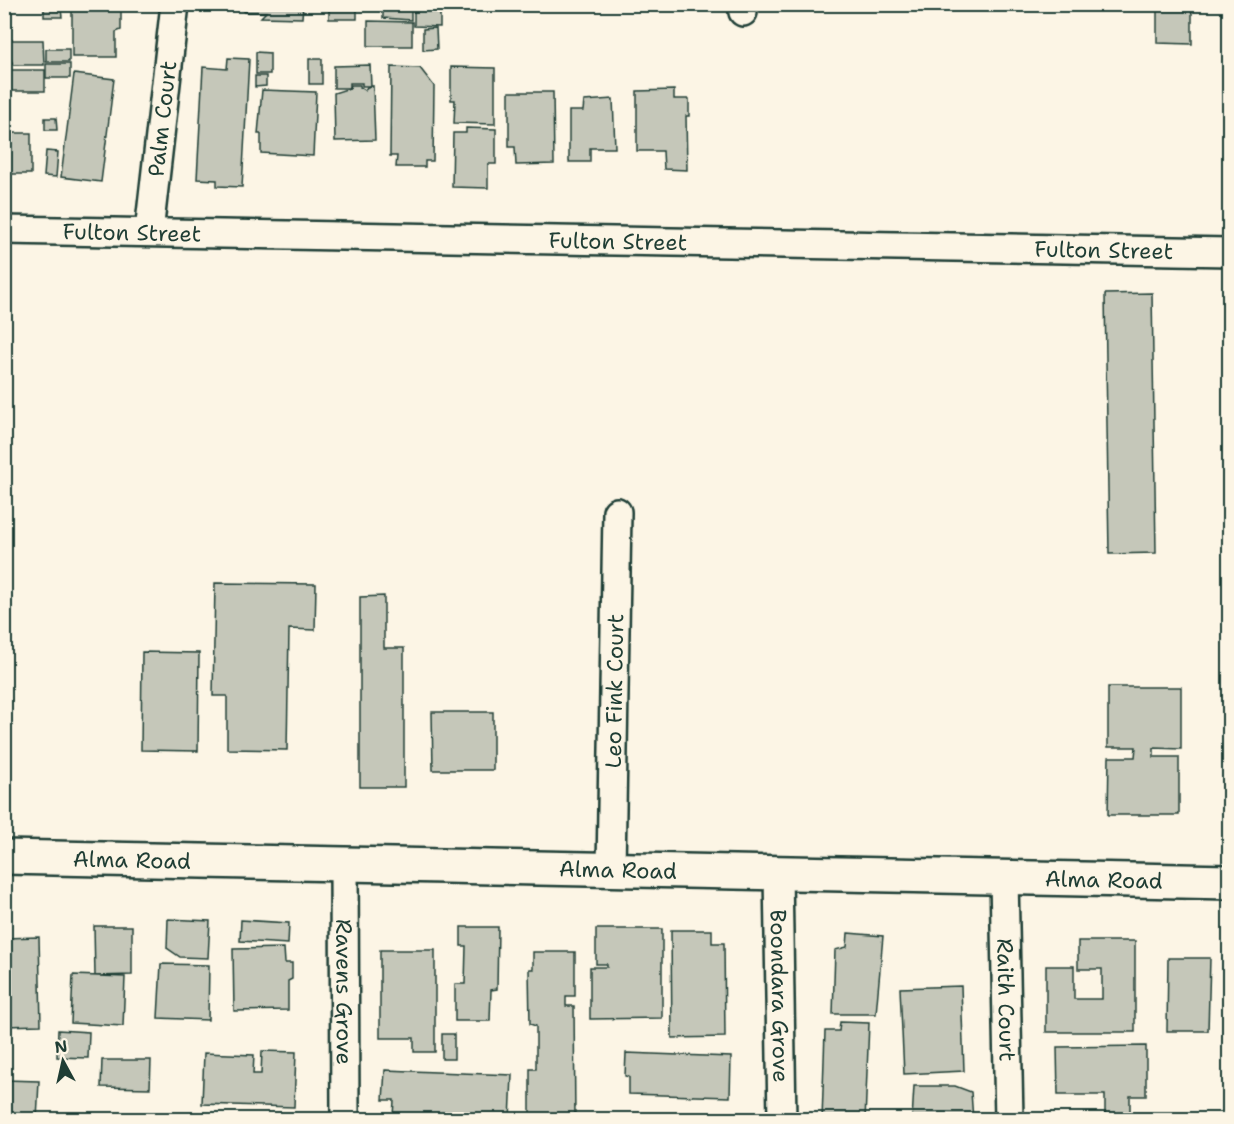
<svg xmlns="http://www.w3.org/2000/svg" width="1234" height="1124" font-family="'Shantell Sans',sans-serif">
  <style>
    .building { fill: #c5c7b9; stroke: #1f3d34; stroke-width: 1.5 }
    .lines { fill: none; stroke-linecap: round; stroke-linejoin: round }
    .street-casing { stroke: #1f3d34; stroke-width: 32 }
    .secondary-casing { stroke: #1f3d34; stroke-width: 38 }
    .street { stroke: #fcf5e5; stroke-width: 27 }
    .secondary { stroke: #fcf5e5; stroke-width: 33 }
    .labels { text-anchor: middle; stroke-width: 4.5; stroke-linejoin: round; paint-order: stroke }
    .street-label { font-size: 22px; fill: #1f3d34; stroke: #fcf5e5 }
  </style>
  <rect width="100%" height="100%" fill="#fcf5e5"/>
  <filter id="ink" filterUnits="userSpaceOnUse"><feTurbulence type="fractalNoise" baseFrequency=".0167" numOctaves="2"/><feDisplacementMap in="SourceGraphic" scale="12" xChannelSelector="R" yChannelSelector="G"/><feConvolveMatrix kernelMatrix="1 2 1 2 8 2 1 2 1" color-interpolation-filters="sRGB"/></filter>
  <g filter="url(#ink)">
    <!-- building -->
    <g class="building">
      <path d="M44 4H71V9H61L62 17H44Z"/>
      <path d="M72 4H121V30L116 32V57H72Z"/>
      <path d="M244 4H303L302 18 261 17 266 12H244Z"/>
      <path d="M383 4H411V20L383 18Z"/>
      <path d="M414 4H440V27L414 26Z"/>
      <rect x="515" y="4" width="36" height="4"/>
      <path d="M1157 4H1192V44L1157 43Z"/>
      <path d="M329 5 357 6V19H329Z"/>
      <path d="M368 21 412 22V46H368Z"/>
      <path d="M436 28 437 49 423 50V29Z"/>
      <path d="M4 40H43L44 65H13L10 57 4 55Z"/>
      <rect x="46" y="49" width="23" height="13"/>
      <path d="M256 52 270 53V74H256Z"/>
      <path d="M228 58 249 59 242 187 217 186V180L197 179 203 67 227 69Z"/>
      <rect x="309" y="59" width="13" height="25"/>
      <rect x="46" y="64" width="24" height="14"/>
      <path d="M370 65 371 86H362V83H350V88H334V66Z"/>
      <path d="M391 67 420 68 434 86 433 161H425V167H396L397 156H390Z"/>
      <path d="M451 67 495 68V124L454 123 455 100H451Z"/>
      <rect x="4" y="70" width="41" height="21"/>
      <path d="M74 74 114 79 101 182 61 177Z"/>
      <path d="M255 76H266V86L255 87Z"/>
      <path d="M351 85H360V87L365 90 367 87 373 86 375 140 335 141 334 93 350 88Z"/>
      <path d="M262 90 316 92 313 156 261 153V134H258Z"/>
      <path d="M674 90V99H689V116H686L687 170 664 169 663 151H637V91Z"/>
      <path d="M509 92H553L554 164 516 165 515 147H509Z"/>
      <path d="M613 99 615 148H590V162H569V111H583L584 101Z"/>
      <path d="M45 118H56L57 130H45Z"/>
      <path d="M466 128 496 129V164H488V188L452 187 453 133H466Z"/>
      <path d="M4 133H31V174H11V177H4Z"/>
      <path d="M46 151 58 152 56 177 44 176Z"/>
      <path d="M1152 293 1156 553 1109 554 1105 294Z"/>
      <path d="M215 583 316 584 315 630 289 629 287 750 227 749V696H213Z"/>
      <path d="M384 596V648H404V787H360V597Z"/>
      <path d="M142 652 199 653 198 751 141 750Z"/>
      <path d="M1108 687H1181V749L1154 748V757H1179V815H1108L1109 757H1135L1136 747H1108Z"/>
      <path d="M432 712H493V770H433Z"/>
      <path d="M168 919 210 921 208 958 180 957 167 948Z"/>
      <path d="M241 920 289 923 288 944 240 941Z"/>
      <path d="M94 926H132V975L95 976Z"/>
      <path d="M461 927H498L497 989 491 990 490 1021H455V984H465L466 946H461Z"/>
      <path d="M596 929H662V1018L590 1019V967H607V964H596Z"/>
      <path d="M671 930H712V943H724L725 1037 672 1038Z"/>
      <path d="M848 933 883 936 876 1014H833L835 950 847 947Z"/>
      <path d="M39 937 41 1025 4 1026V938Z"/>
      <path d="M1078 941H1135V1032H1046V966H1074V999H1102V969H1078Z"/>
      <path d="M284 948 285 963H292V979L288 981V1010L234 1011 233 949Z"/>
      <path d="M380 950H435V1052H414V1038H380Z"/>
      <path d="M533 952H575V996H566V1006H574L575 1120H530V1069H536V1026L530 1024 529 969H533Z"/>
      <path d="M1168 958H1210L1208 1031H1167Z"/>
      <path d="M161 964 209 965 208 1020 158 1018Z"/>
      <path d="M73 975 125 977 123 1026 71 1023Z"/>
      <path d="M961 986 964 1071 904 1074 900 988Z"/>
      <path d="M840 1022 869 1023 865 1120H822L825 1031H839Z"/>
      <path d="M58 1030 89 1032 88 1058 57 1057Z"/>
      <rect x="442" y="1034" width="12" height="25"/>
      <path d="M1146 1046V1096H1130V1114H1105V1095H1058L1057 1047Z"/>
      <path d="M262 1051 296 1052 294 1107 202 1104 204 1053 254 1055 253 1074H261Z"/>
      <path d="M626 1053 731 1057 730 1097 629 1094V1077L625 1076Z"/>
      <path d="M102 1060H151L150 1088 101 1087Z"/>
      <path d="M385 1070 512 1075 510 1120 393 1117 394 1100H383Z"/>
      <path d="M4 1080 39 1081 37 1120H4Z"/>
      <path d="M914 1086H955L971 1092 973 1120H912Z"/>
      <path d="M715 1114V1120H637V1115Z"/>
      <rect x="1155" y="1116" width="45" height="4"/>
    </g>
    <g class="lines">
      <!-- street casing -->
      <g class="street-casing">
        <g id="street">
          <path d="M743 12V4"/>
          <path id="s1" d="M4 230 1230 252"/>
          <path id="s2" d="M149 232 175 4"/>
          <path id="s3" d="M344 864 345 1120"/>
          <path id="s4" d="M611 869 617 512"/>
          <path id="s5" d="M778 873 782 1120"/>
          <path id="s6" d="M1004 878 1009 1120"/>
        </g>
      </g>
      <!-- secondary casing -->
      <g class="secondary-casing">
        <g id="secondary">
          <path id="s7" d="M4 857 1230 882"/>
        </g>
      </g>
      <!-- street -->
      <use href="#street" class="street"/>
      <!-- secondary -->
      <use href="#secondary" class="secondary"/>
    </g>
  </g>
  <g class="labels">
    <!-- street labels -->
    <g class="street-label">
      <text dy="8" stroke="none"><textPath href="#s2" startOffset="114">Palm Court</textPath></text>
      <text dy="8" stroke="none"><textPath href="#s1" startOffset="128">Fulton Street</textPath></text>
      <text dy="8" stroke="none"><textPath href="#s1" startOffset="614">Fulton Street</textPath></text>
      <text dy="8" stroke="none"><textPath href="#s1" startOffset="1100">Fulton Street</textPath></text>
      <text dy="8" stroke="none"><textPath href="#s4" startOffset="178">Leo Fink Court</textPath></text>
      <text dy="8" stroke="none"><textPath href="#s7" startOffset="128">Alma Road</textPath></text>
      <text dy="8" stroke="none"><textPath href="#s7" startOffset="614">Alma Road</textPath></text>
      <text dy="8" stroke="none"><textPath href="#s7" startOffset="1100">Alma Road</textPath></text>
      <text dy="8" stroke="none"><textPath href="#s3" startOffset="128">Ravens Grove</textPath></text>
      <text dy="8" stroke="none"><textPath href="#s5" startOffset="123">Boondara Grove</textPath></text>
      <text dy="8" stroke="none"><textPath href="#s6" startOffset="122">Raith Court</textPath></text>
    </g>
  </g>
  <!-- margin -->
  <rect width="1234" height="1124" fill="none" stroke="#fcf5e5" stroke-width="24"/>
  <rect x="12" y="12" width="1210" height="1100" fill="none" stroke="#1f3d34" stroke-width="2" filter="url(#ink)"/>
  <!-- north arrow -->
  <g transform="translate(63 1061) rotate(352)" stroke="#fcf5e5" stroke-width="4.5" paint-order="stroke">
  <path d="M0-4.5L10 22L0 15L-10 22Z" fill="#1f3d34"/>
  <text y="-9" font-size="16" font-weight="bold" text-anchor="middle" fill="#1f3d34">N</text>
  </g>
</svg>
